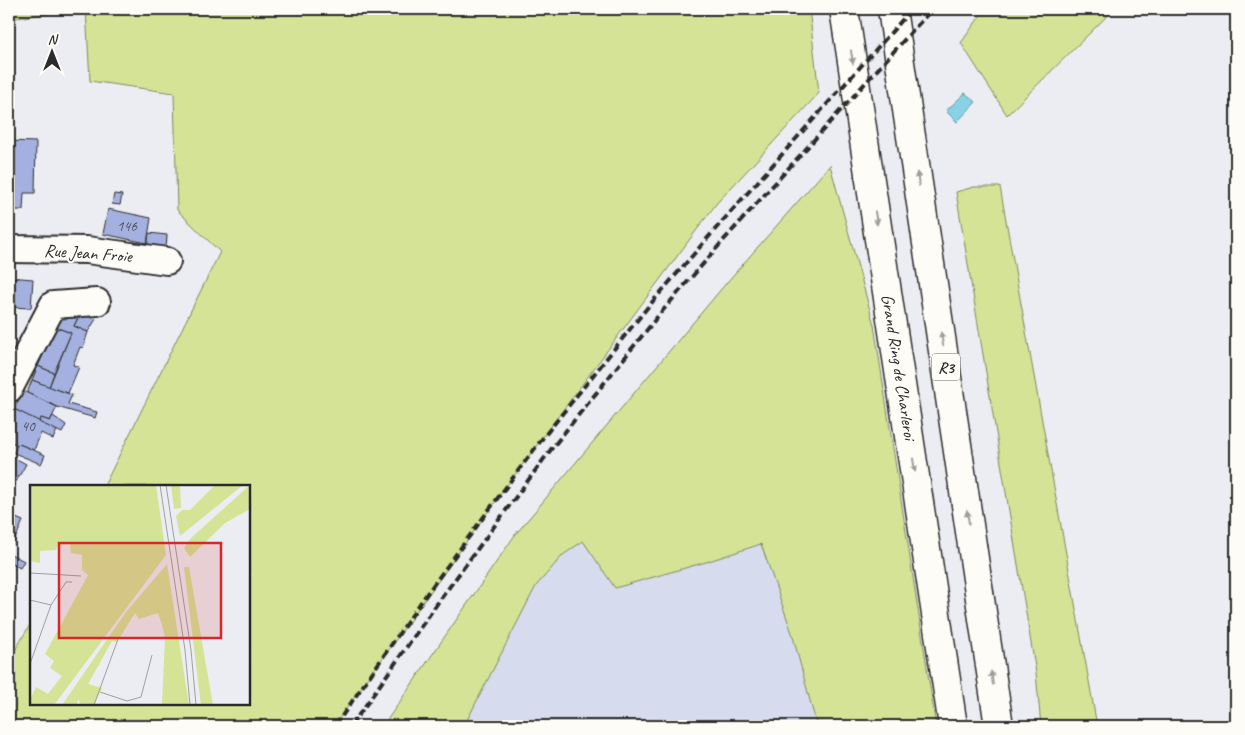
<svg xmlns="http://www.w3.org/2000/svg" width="1245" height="735" font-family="Caveat,sans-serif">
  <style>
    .built { fill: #d6dbed }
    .green { fill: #d4e396; stroke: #808760 }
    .water { fill: #87d3e6; stroke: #62909b }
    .building { fill: #a4b1e0; stroke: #2b2b2b }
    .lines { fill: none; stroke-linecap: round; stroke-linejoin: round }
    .minor-casing { stroke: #2b2b2b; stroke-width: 30 }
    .motorway-casing { stroke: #2b2b2b; stroke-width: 31 }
    .minor { stroke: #fdfcf7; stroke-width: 26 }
    .motorway { stroke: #fdfcf7; stroke-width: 28 }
    .rail { stroke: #2b2b2b; stroke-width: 4; stroke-dasharray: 8 4; stroke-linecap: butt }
    .oneway { fill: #9e9e9b }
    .labels { text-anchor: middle; stroke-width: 4; stroke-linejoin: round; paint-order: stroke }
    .number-label { font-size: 15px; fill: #494c58 }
    .shield { fill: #fdfcf7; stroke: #6a6a68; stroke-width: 1 }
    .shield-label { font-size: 16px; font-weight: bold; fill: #2b2b2b }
    .street-label { font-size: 18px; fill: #2b2b2b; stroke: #fdfcf7 }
    .inset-road { fill: none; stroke: #9e9fa2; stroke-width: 1 }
    .view { fill: #d62828; fill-opacity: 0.15; stroke: #d62828; stroke-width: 2.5 }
    .inset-edge { fill: none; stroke: #2b2b2b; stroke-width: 2.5 }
  </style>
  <rect width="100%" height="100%" fill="#ebedf2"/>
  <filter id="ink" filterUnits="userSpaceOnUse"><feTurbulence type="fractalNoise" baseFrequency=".02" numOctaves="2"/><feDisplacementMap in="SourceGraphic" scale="10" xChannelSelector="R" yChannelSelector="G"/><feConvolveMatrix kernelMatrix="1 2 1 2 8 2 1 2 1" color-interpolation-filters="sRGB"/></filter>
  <g filter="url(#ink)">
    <!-- built -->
    <path class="built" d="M583 541 615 588 706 562 761 544 792 633 816 723V726H464L536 586 563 555Z"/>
    <!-- green -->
    <g class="green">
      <path d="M9 9H82L9 19Z"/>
      <path d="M86 9H809L819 93 716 204 500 495 334 726H9V660L31 623V704H249V486H104L220 252 177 210 174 93 90 81Z"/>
      <path d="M985 9H1114L1007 115 961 43Z"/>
      <path d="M830 165 874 325 936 726H816V723L792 633 761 544 706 562 615 588 583 541 563 555 536 586 464 726H383L515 535 728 281Z"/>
      <path d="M974 187H1000L1097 726H1041L1036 673 956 192Z"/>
    </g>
    <!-- water -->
    <path class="water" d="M965 93 976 102 957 122 946 111Z"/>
    <!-- building -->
    <g class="building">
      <path d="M9 141 36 142 35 193H24L23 210H9Z"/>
      <path d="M114 194 122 195 120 205 112 204Z"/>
      <path d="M108 209 151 218 147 243 103 234Z"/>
      <path d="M149 233 167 235 166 250 147 248Z"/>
      <path d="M9 277 33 279 31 308 9 307Z"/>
      <path d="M63 306 80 314 74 326 88 332 83 348 80 347 73 365 79 367 68 393 49 387 71 333 55 327Z"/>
      <path d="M80 314 96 319 88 332 74 326Z"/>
      <path d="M55 327 71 333 54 373 38 366Z"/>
      <path d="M38 366 54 373 49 387 32 380Z"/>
      <path d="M32 380 72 395 68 404 97 412 95 418 57 407 27 393Z"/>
      <path d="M23 391 57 407 50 421 41 418 39 422 14 409Z"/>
      <path d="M14 409 57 430 53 439 41 433 34 450 19 444 18 445 9 441V418Z"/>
      <path d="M53 416 66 425 62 433 39 422 41 418 50 421Z"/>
      <path d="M19 444 45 455 41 464 14 453 17 445H18Z"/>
      <path d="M9 454 12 455 11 456 26 464 9 494Z"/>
      <path d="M9 515 23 521 16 537 9 532Z"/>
      <path d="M9 532 16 537 9 549Z"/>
      <path d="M9 553 24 561 20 568 9 562Z"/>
      <path d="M407 721 416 726H405Z"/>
    </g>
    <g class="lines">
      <!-- minor casing -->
      <g class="minor-casing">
        <g id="minor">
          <path d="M9 249 87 250 167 261"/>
          <path d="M9 389 53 305 97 302"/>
        </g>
      </g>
      <!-- motorway casing -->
      <g class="motorway-casing">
        <g id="motorway">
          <path d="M844 9 953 726"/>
          <path d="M892 9 999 726"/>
        </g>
      </g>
      <!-- minor -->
      <use href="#minor" class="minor"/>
      <!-- motorway -->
      <use href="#motorway" class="motorway"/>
      <!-- rail -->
      <g class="rail">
        <path d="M335 726 428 592 500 495 542 439 647 308 719 225 912 9"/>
        <path d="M351 726 439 601 552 448 658 316 722 242 932 9"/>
      </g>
    </g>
    <!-- one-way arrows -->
    <defs><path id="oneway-solid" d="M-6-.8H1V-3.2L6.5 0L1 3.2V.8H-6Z" transform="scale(1.25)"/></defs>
    <g class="oneway">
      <use href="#oneway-solid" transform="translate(852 57) rotate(81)"/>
      <use href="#oneway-solid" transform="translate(918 179) rotate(-99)"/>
      <use href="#oneway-solid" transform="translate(876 218) rotate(81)"/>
      <use href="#oneway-solid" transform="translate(942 339) rotate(-99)"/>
      <use href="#oneway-solid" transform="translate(914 465) rotate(81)"/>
      <use href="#oneway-solid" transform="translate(968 517) rotate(-99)"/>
      <use href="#oneway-solid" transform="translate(992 678) rotate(-98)"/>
    </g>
  </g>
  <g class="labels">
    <!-- number labels -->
    <g class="number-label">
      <text x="127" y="231">146</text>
      <text x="28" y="431">40</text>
    </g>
    <!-- shield labels -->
    <rect class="shield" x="932" y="353.5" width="28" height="27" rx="4"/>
    <g class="shield-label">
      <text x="946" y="373">R3</text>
    </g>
    <!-- street labels -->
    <g class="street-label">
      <text transform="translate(88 253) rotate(4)" y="6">Rue Jean Froie</text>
      <text transform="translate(899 367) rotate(81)" y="6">Grand Ring de Charleroi</text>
    </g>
  </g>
  <!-- overview -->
  <g transform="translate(30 485)">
    <rect width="220" height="220" fill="#ebedf2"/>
    <path d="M0 0H126L136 70 24 220H0V215L6 202 18 209 32 191 20 183 24 176 15 169 58 90 52 85V70L41 68 40 59 28 60 26 65 10 66V78L0 76ZM141 0H150L151 23 144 24ZM185 0H213L150 51 146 31 152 25H160ZM220 0V24L195 38 160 72 154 63 161 53ZM137 79 159 220H132L135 152 132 140 128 128 109 134 105 128 87 157 82 156 58 199 72 203 64 220H50L49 214 46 220H32L96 127ZM154 82H159L183 220H171Z" fill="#d4e396"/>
    <path class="inset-road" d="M130 0 155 165 160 220M136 0 161 165 166 220M0 88 51 91M0 115 21 120M0 179 21 120 36 97H42M70 207 97 216 111 212 122 170M64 220 88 154"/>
    <path class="view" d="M29 58H191V153H29Z"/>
    <rect width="220" height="220" class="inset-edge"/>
  </g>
  <!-- margin -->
  <rect width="1245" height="735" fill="none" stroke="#fdfcf7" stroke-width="30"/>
  <rect x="15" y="15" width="1215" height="705" fill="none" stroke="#2b2b2b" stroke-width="2" filter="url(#ink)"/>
  <!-- north arrow -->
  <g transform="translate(52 52)" stroke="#fdfcf7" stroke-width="4" paint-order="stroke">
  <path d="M0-4L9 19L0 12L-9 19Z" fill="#2b2b2b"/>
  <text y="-8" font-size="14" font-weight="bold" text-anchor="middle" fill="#2b2b2b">N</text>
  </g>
</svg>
